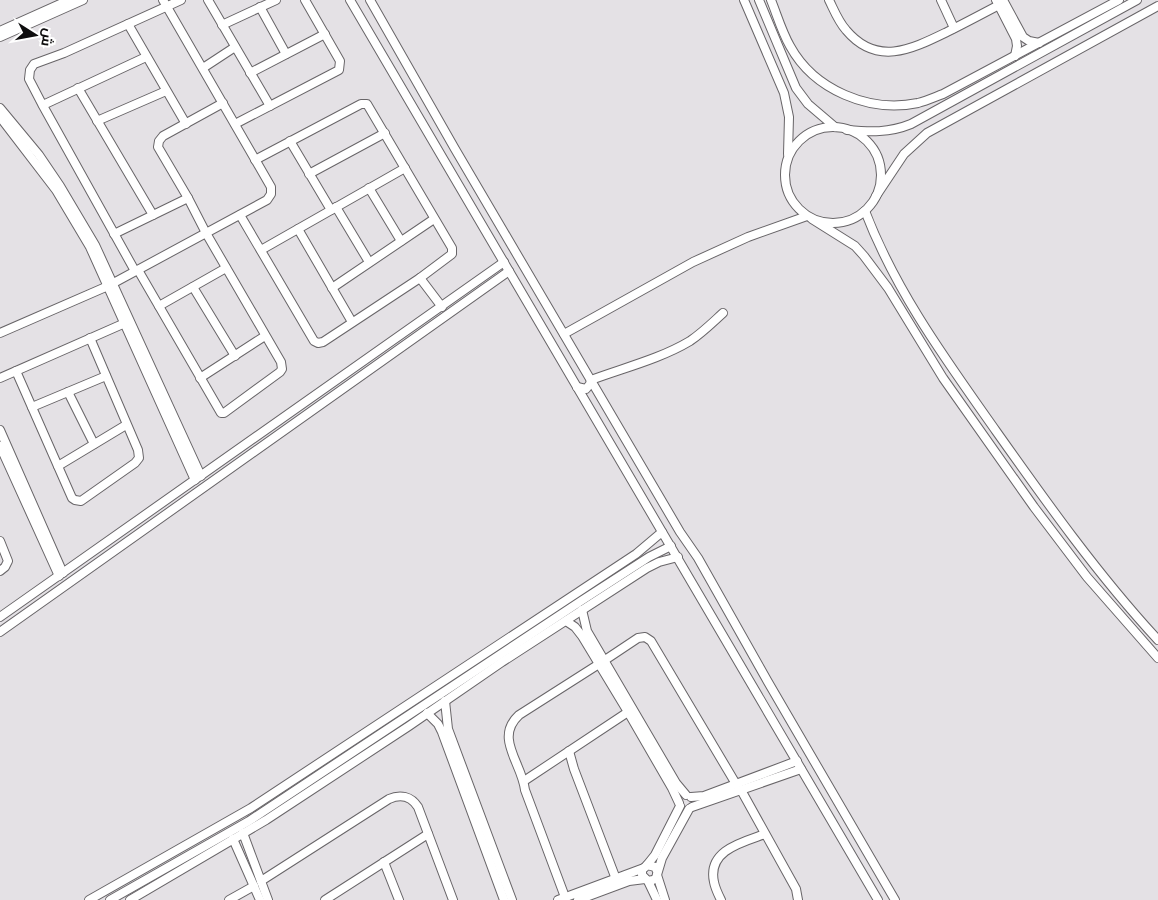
<svg xmlns="http://www.w3.org/2000/svg" width="1158" height="900" font-family="Barlow,Cairo,sans-serif">
  <style>
    .lines { fill: none; stroke-linecap: round; stroke-linejoin: round }
    .minor-casing { stroke: #686568; stroke-width: 10 }
    .minor { stroke: #fff; stroke-width: 8 }
  </style>
  <rect width="100%" height="100%" fill="#e4e1e5"/>
  <g class="lines">
    <!-- minor casing -->
    <g class="minor-casing">
      <g id="minor">
        <path d="M208 0 270 106"/>
        <path d="M350 0 878 900"/>
        <path d="M370 0 455 149 680 532 698 558 768 682 895 900"/>
        <path d="M744 0 784 93 789 117 788 154"/>
        <path d="M759 0 796 88 808 104 835 127"/>
        <path d="M771 0C777 15 782 32 790 46 814 90 869 113 918 103 926 101 935 97 943 94L1119 0"/>
        <path d="M829 0C834 10 838 21 846 30 877 67 912 49 947 32 965 23 982 14 999 5"/>
        <path d="M941 0 954 28"/>
        <path d="M996 0 1016 39 1017 46 1015 56"/>
        <path d="M1003 0 1023 37 1029 41 1039 43"/>
        <path d="M260 7 286 54"/>
        <path d="M128 24 186 124"/>
        <path d="M222 25 276 0"/>
        <path d="M0 31 69 0"/>
        <path d="M0 37 83 0"/>
        <path d="M203 68 235 47"/>
        <path d="M250 73 325 34"/>
        <path d="M78 88 153 215"/>
        <path d="M43 105 146 57"/>
        <path d="M0 108 39 155 60 186 95 245 201 476"/>
        <path d="M0 117 56 190 90 247 195 480"/>
        <path d="M97 121 166 91"/>
        <path d="M235 124 339 70 340 61 305 0"/>
        <circle cx="833" cy="175" r="48"/>
        <path d="M847 130C870 132 889 133 911 124L1137 0"/>
        <path d="M290 141 331 210"/>
        <path d="M309 174 385 133"/>
        <path d="M369 188 401 241"/>
        <path d="M876 196 904 154 927 133 1158 6"/>
        <path d="M336 207 369 262"/>
        <path d="M865 211C896 292 946 360 996 431 1047 503 1098 575 1158 640"/>
        <path d="M240 215 314 341 318 343 323 342 420 278 452 254V248L367 104H361L255 160"/>
        <path d="M812 219 855 246 864 256 888 288 943 378 1034 507 1087 577 1158 658"/>
        <path d="M298 229 352 322"/>
        <path d="M114 234 188 198"/>
        <path d="M261 250 405 168"/>
        <path d="M138 270 221 413H224L280 372 282 369 281 362 206 233 188 198 158 147 159 141 163 136 223 103"/>
        <path d="M135 271 42 104 29 79 30 70 34 64 64 53 181 0"/>
        <path d="M420 278 442 307"/>
        <path d="M193 287 235 356"/>
        <path d="M332 288 434 219"/>
        <path d="M159 306 226 268"/>
        <path d="M0 333 108 286 267 200 271 194V187L163 0"/>
        <path d="M564 334 693 262 748 237 807 216"/>
        <path d="M16 371 72 498 75 500 81 501 135 463 139 458 138 450 90 338"/>
        <path d="M0 378 125 323"/>
        <path d="M200 378 265 336"/>
        <path d="M577 387 586 389 590 384 591 380C623 368 660 359 690 341 702 333 712 323 723 313"/>
        <path d="M68 392 94 444"/>
        <path d="M32 407 106 376"/>
        <path d="M0 430 63 573"/>
        <path d="M0 446 59 576"/>
        <path d="M58 466 126 425"/>
        <path d="M0 541 8 561 5 567 0 571"/>
        <path d="M582 610 587 631 676 783 686 795"/>
        <path d="M0 617 504 262"/>
        <path d="M566 621 575 627 582 636 628 712 672 788 679 803"/>
        <path d="M0 632 509 271"/>
        <path d="M605 660 638 638 645 637 651 641 736 784"/>
        <path d="M445 701 448 729 512 900"/>
        <path d="M427 713 438 724 442 732 504 900"/>
        <path d="M569 751 574 769 616 879"/>
        <path d="M524 781 628 712"/>
        <path d="M741 790 796 889 798 900"/>
        <path d="M691 797 704 796 797 761"/>
        <path d="M692 807 801 769"/>
        <path d="M243 833 268 900"/>
        <path d="M233 839 260 900"/>
        <path d="M384 862 399 900"/>
        <path d="M647 865 655 855 680 806"/>
        <path d="M657 871 655 867 647 865 642 870V875L648 881 653 880 656 878 662 858 689 809"/>
        <path d="M657 875 665 900"/>
        <path d="M261 881 389 799C400 794 411 796 418 807L453 900"/>
        <path d="M648 881 657 900"/>
        <path d="M565 897 525 790C522 763 494 738 519 715L599 664"/>
        <path d="M89 900 251 808 636 554 662 532"/>
        <path d="M110 900 249 821 581 601 649 557 671 546"/>
        <path d="M130 900 266 820 409 726 502 662 647 568 659 562 678 557"/>
        <path d="M229 900 254 886"/>
        <path d="M325 900 428 834"/>
        <path d="M558 900 644 868"/>
        <path d="M578 900 629 881 645 879"/>
        <path d="M721 900C718 894 715 888 714 882 707 850 743 842 765 834"/>
      </g>
    </g>
    <!-- minor -->
    <use href="#minor" class="minor"/>
  </g>
  <!-- north arrow -->
  <g transform="translate(35 35) rotate(101)" stroke="#ffffff" stroke-width="4" paint-order="stroke">
  <path d="M0-4L9 19L0 12L-9 19Z" fill="#0e0d0e"/>
  <text y="-8" font-size="14" font-weight="bold" text-anchor="middle" fill="#0e0d0e">ش</text>
  </g>
</svg>
